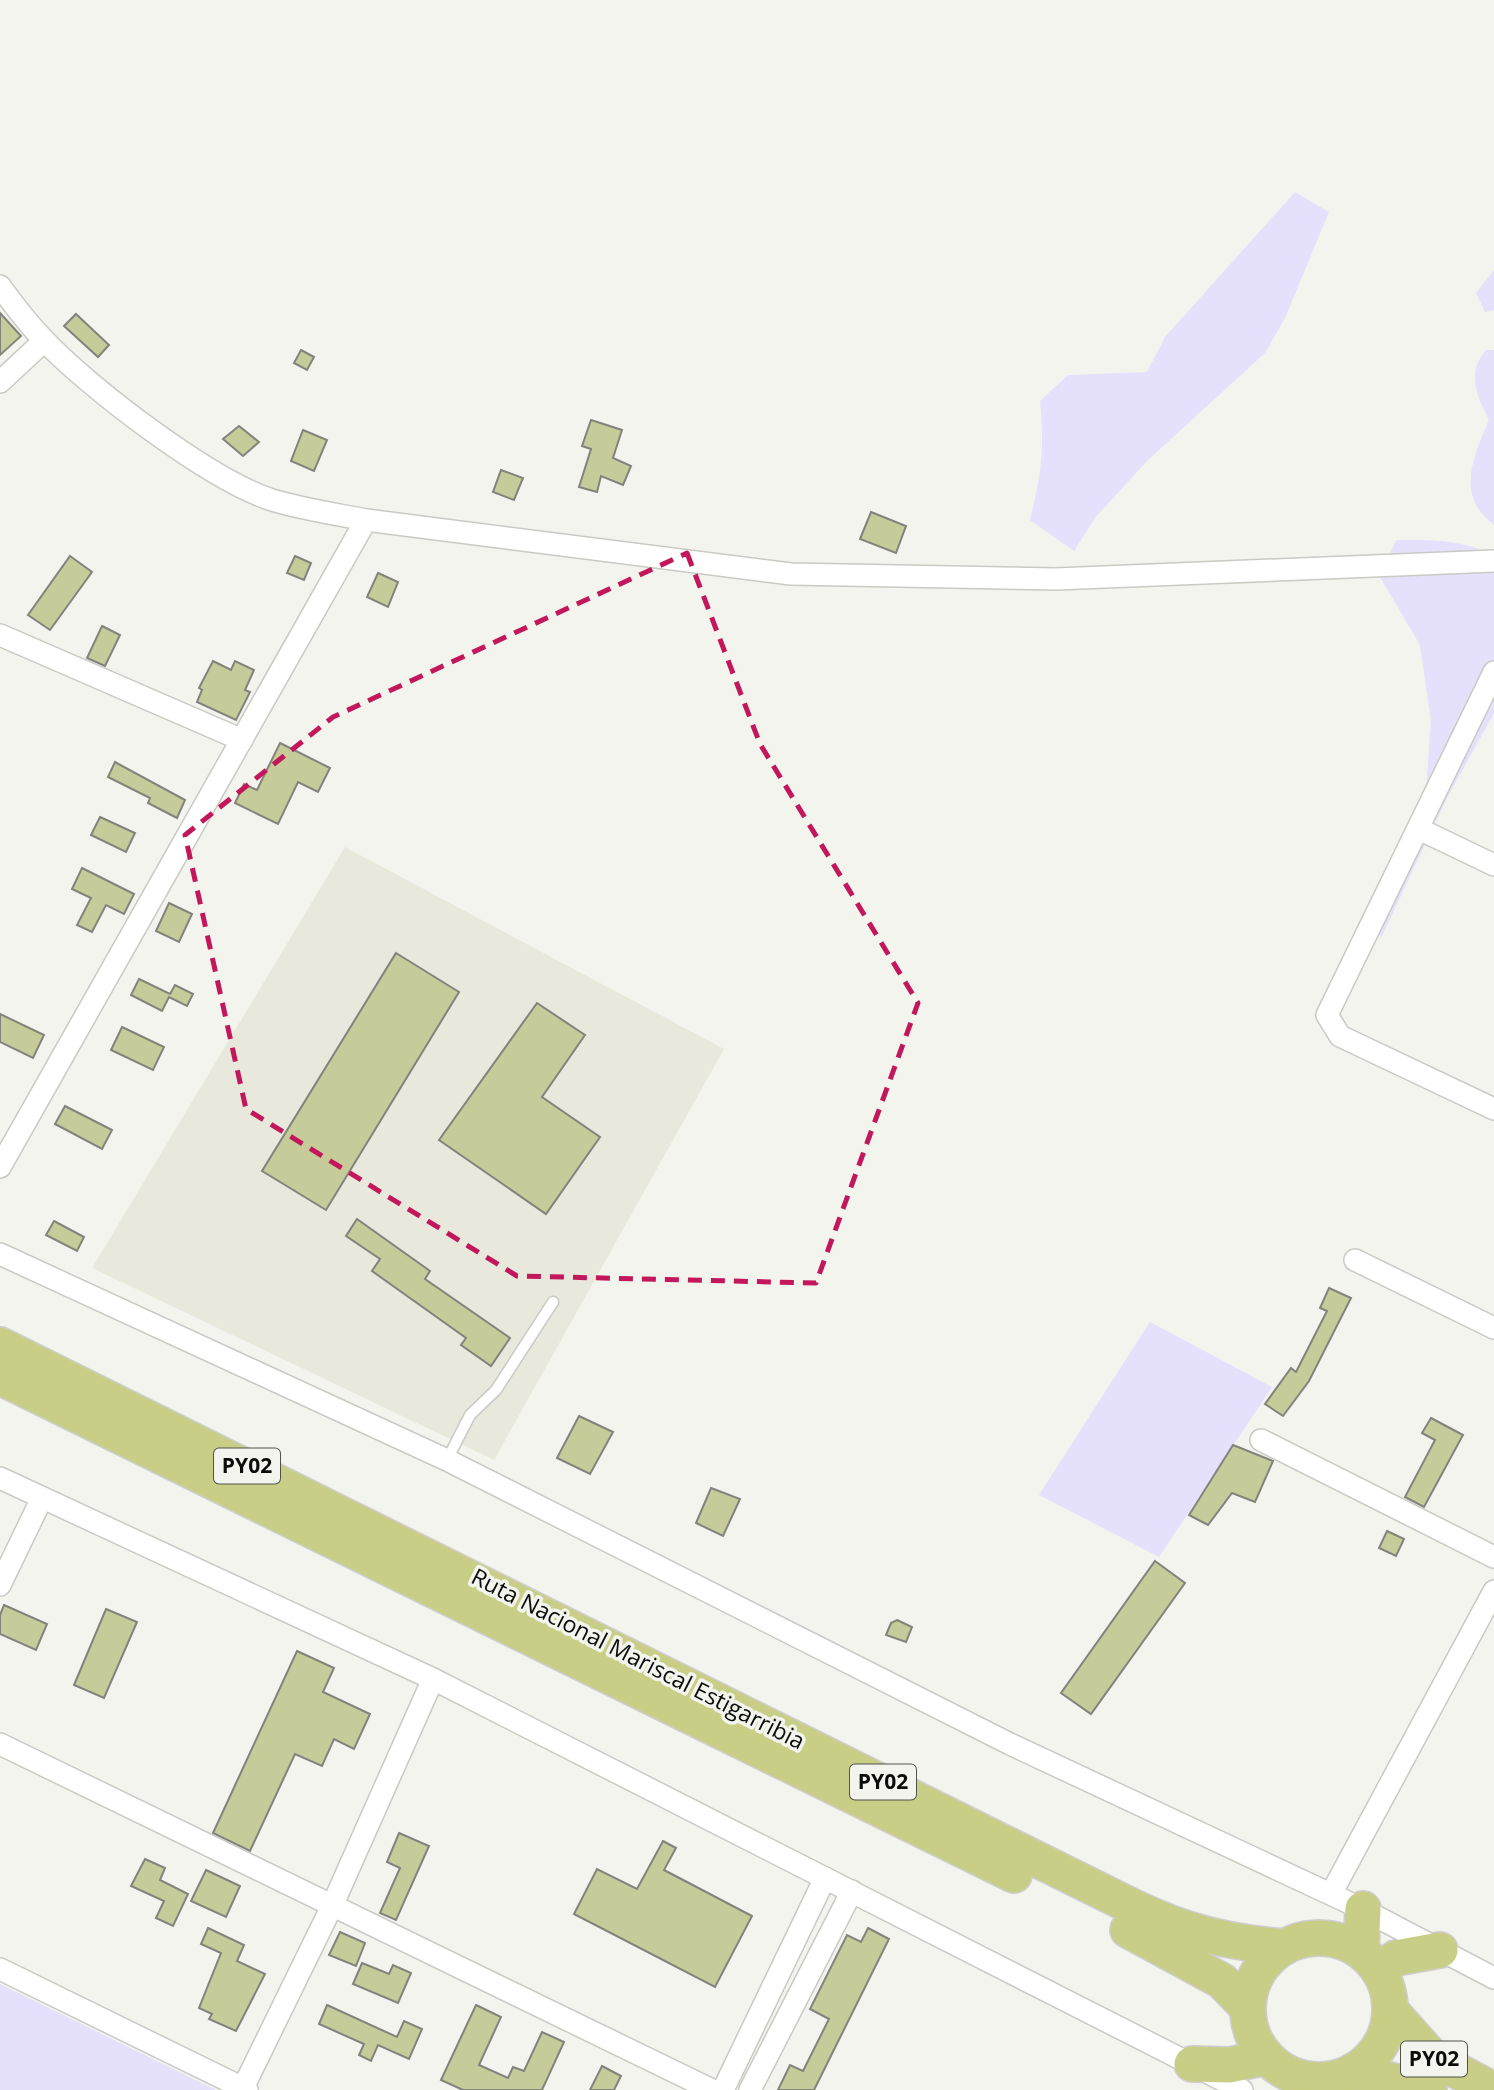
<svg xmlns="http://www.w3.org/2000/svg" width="1494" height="2090" font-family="'Open Sans',sans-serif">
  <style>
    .built { fill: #e8e9dc }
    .green { fill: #e5e0fb }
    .building { fill: #c6cb9a; stroke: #83837e; stroke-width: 2 }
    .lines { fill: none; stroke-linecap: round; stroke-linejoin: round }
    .service-casing { stroke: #c9cac4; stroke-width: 13 }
    .minor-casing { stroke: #c9cac4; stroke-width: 24 }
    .trunk-casing { stroke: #cecece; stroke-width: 38 }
    .service { stroke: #fff; stroke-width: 10 }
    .minor { stroke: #fff; stroke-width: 21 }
    .trunk { stroke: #c8ce86; stroke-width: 35 }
    .marked { fill: none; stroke: #c2185b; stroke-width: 5; stroke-dasharray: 14 9; stroke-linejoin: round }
    .labels { text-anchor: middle; stroke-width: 7; stroke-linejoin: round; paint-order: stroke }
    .shield { fill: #f3f4ee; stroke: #51524e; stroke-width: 2 }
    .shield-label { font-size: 21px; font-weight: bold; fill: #0c0c0a }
    .street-label { font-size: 23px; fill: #0c0c0a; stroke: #f3f4ee }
  </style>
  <rect width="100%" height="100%" fill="#f3f4ee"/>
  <!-- built -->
  <path class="built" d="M345 847 724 1049 494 1460 92 1268Z"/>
  <!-- green -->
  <g class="green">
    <path d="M1295 192 1329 212 1285 318 1265 353 1147 461 1095 518 1074 551 1030 520C1041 475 1045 448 1040 401L1068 375 1147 372 1165 337Z"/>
    <path d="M1494 270V310L1485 312 1476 293Z"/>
    <path d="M1486 350H1494V525C1455 495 1473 458 1489 420 1477 396 1466 373 1486 350Z"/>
    <path d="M1396 540C1431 540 1462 539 1494 556V713L1447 798 1381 938 1368 903 1410 838 1425 802 1431 721 1420 645 1380 577Z"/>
    <path d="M1150 1322 1272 1387 1159 1557 1039 1495Z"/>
    <path d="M0 1984 216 2090H0Z"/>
  </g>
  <!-- building -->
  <g class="building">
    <path d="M0 313 21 336 0 355Z"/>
    <path d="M76 314 109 345 98 357 64 326Z"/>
    <path d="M301 350 314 357 307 370 294 363Z"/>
    <path d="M591 420 622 430 613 458 631 466 623 485 601 476 597 492 579 487 591 449 582 446Z"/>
    <path d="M239 426 259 442 243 456 223 439Z"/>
    <path d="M303 430 327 440 314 471 291 461Z"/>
    <path d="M501 470 523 478 514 500 493 492Z"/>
    <path d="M871 512 906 526 896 553 860 539Z"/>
    <path d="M70 556 92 572 50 630 28 615Z"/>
    <path d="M295 556 311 563 304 580 287 573Z"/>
    <path d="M378 573 398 582 388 607 367 597Z"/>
    <path d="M102 626 120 635 105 666 87 658Z"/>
    <path d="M213 661 231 670 235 661 254 670 245 690 250 692 236 720 197 702 202 690 199 688Z"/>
    <path d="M280 743 330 768 318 792 298 782 278 824 235 803 244 784 257 790Z"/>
    <path d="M115 762 185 800 177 818 148 803 150 798 108 777Z"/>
    <path d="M100 817 135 833 126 852 91 835Z"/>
    <path d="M82 868 134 894 124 914 106 905 92 932 77 925 91 898 72 889Z"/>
    <path d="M169 903 192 914 179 942 156 931Z"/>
    <path d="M396 953 459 992 326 1210 262 1171Z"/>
    <path d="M139 979 170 994 175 985 193 994 187 1006 169 997 162 1011 131 995Z"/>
    <path d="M537 1003 585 1035 542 1097 600 1137 546 1214 439 1140Z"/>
    <path d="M0 1014 44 1035 33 1058 0 1042Z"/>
    <path d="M122 1027 164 1047 153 1070 111 1050Z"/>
    <path d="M65 1106 112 1130 102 1149 55 1124Z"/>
    <path d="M357 1219 430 1271 425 1279 510 1338 491 1366 461 1345 466 1338 372 1271 380 1259 346 1236Z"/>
    <path d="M54 1221 84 1237 77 1251 46 1235Z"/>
    <path d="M1329 1288 1351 1298 1309 1381 1283 1416 1265 1404 1291 1368 1296 1372 1327 1311 1320 1308Z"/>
    <path d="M579 1416 613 1432 590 1474 557 1458Z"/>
    <path d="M1431 1418 1463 1435 1424 1507 1405 1497 1435 1440 1422 1433Z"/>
    <path d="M1233 1445 1273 1461 1255 1502 1232 1493 1208 1525 1189 1515Z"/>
    <path d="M711 1488 740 1499 723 1536 696 1523Z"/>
    <path d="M1387 1531 1404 1539 1396 1556 1379 1548Z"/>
    <path d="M1155 1561 1185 1583 1091 1714 1061 1693Z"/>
    <path d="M4 1605 47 1624 36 1650 0 1634V1615Z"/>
    <path d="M106 1609 137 1622 104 1698 74 1685Z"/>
    <path d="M897 1620 912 1627 906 1642 886 1635 891 1623Z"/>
    <path d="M297 1651 334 1668 323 1692 370 1714 354 1749 334 1739 322 1766 295 1754 250 1851 213 1833Z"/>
    <path d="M399 1833 429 1846 396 1920 380 1913 400 1868 387 1862Z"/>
    <path d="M663 1841 676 1848 664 1870 752 1916 715 1987 574 1914 597 1869 637 1889Z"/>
    <path d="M145 1859 165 1868 160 1880 188 1894 173 1926 156 1918 164 1901 131 1886Z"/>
    <path d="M206 1870 240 1886 226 1917 191 1901Z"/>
    <path d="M208 1928 244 1945 237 1961 265 1974 236 2031 209 2019 212 2014 199 2008 221 1953 201 1944Z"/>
    <path d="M868 1928 889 1939 814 2090H778L790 2065 803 2071 829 2019 810 2009 847 1935 861 1942Z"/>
    <path d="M340 1932 365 1943 356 1966 329 1955Z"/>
    <path d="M362 1963 389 1974 393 1965 411 1973 398 2003 353 1984Z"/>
    <path d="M327 2005 397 2037 404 2021 422 2029 409 2059 378 2045 371 2061 359 2055 364 2044 319 2024Z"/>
    <path d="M476 2005 501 2017 479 2065 508 2078 513 2067 524 2071 542 2032 564 2042 542 2090H463L441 2080Z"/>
    <path d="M602 2066 621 2076 614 2090H590Z"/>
  </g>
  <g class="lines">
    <!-- service casing -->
    <g class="service-casing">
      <path id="service" d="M447 1460 470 1415 496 1390 553 1302"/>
    </g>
    <!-- minor casing -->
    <g class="minor-casing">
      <g id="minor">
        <path d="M0 286C13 304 28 324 44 340 89 388 210 480 272 500 302 509 335 514 366 520L791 574 1056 579 1494 561"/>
        <path d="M0 382 44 341"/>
        <path d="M0 635 242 740"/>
        <path d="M1494 672 1327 1015 1340 1036 1494 1109"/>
        <path d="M1419 829 1494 865"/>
        <path d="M0 1167 366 520"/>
        <path d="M0 1254 447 1460 1010 1744 1358 1907 1494 1978"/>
        <path d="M1355 1260 1494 1328"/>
        <path d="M1261 1440 1494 1557"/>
        <path d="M0 1478 433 1679 1242 2090"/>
        <path d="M0 1585 42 1498"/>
        <path d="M0 1744 712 2090"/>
        <path d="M1331 1894 1494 1591"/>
        <path d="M0 1969 247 2090"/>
        <path d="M242 2090 332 1906 433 1679"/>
        <path d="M723 2090 825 1878"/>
        <path d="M750 2090 852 1891"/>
      </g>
    </g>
    <!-- trunk casing -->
    <g class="trunk-casing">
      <g id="trunk">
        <path d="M0 1345 1133 1907C1185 1932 1226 1942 1283 1947"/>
        <path d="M0 1377 1014 1875"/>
        <path d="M1128 1930 1222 1981 1247 2007"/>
        <circle cx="1319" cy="2009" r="71"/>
        <path d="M1361 1951 1363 1909"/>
        <path d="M1379 1971 1396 1958 1440 1950"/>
        <path d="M1390 2010 1433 2058 1493 2090"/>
        <path d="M1192 2064 1230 2065 1266 2057"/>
        <path d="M1353 2071 1429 2090"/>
      </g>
    </g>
    <!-- service -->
    <use href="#service" class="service"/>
    <!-- minor -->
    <use href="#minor" class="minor"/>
    <!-- trunk -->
    <use href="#trunk" class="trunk"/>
  </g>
  <!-- marked area -->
  <path class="marked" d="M687 553 760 744 918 1003 816 1283 517 1276 246 1109 185 835 333 717Z"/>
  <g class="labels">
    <!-- shield labels -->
    <g class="shield">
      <rect x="214" y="1448.5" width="66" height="35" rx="5"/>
      <rect x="850" y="1764.5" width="66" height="35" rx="5"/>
      <rect x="1401" y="2041.5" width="66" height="35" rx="5"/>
    </g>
    <g class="shield-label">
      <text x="247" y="1473">PY02</text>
      <text x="883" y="1789">PY02</text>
      <text x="1434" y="2066">PY02</text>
    </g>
    <!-- street labels -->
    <g class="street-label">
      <text transform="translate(638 1659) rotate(27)" y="8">Ruta Nacional Mariscal Estigarribia</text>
    </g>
  </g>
</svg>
